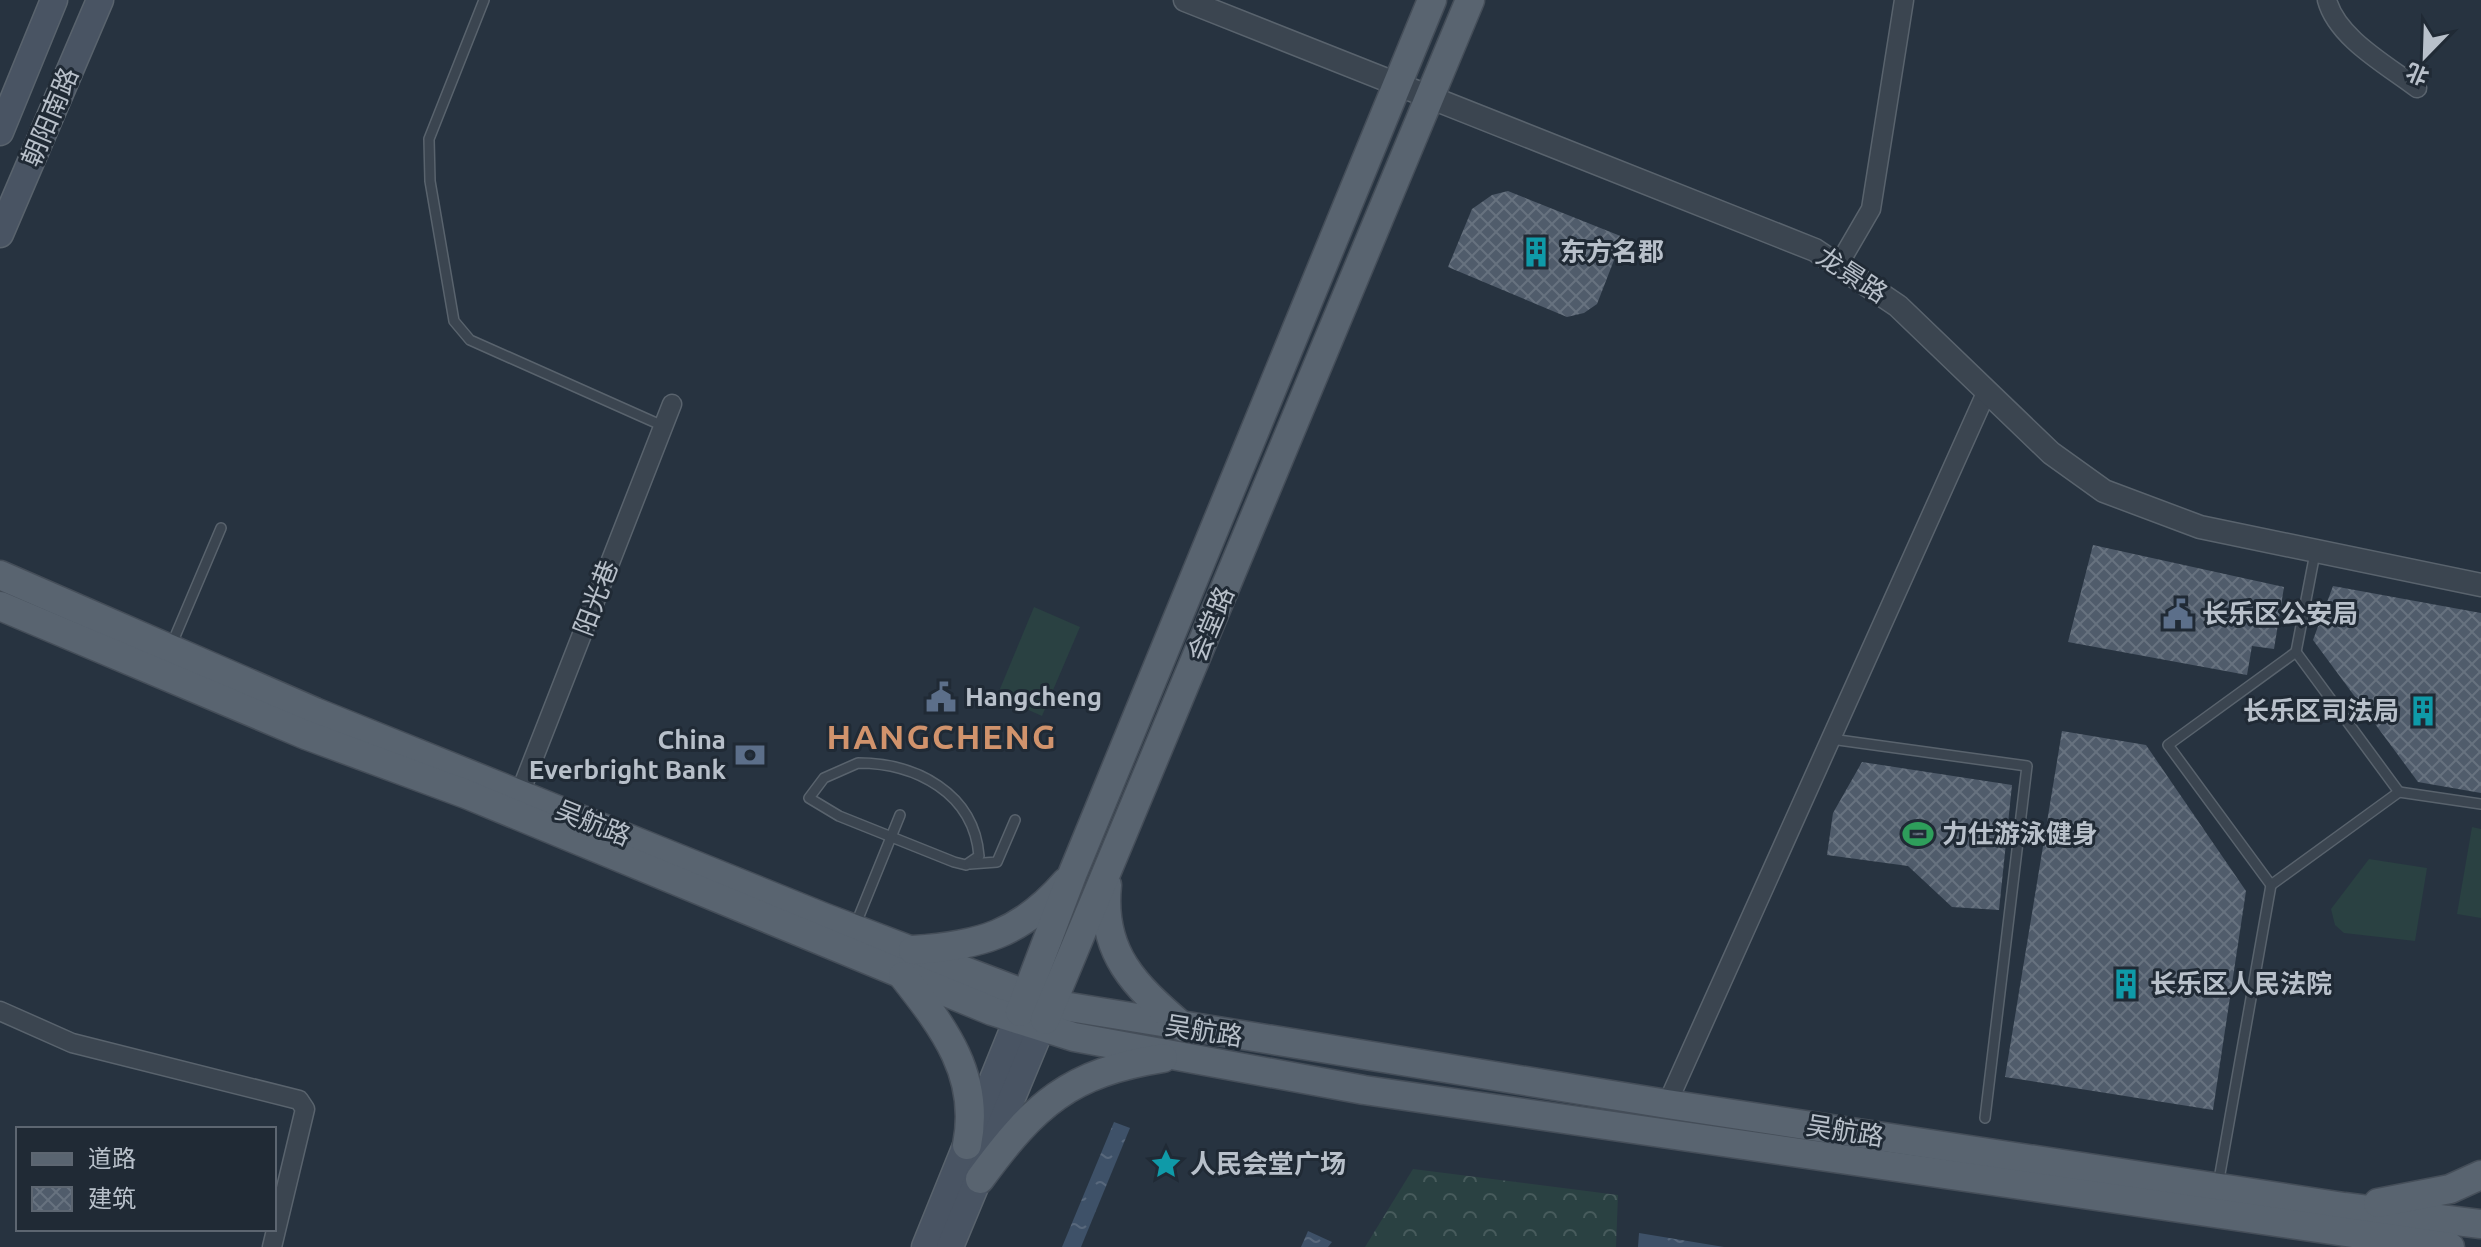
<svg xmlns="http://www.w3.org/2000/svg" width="2481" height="1247" font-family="Ubuntu,'Noto Sans SC',sans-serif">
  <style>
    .grass { fill: #2a4142 }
    .forest { fill: url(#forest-crowns) }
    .water { fill: url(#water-ripples) }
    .building { fill: url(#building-cross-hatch) }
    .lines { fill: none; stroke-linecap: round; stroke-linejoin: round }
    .service-casing { stroke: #59636d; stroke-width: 12 }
    .minor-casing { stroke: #59636d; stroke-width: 21 }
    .tertiary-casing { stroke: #59636d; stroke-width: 25 }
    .secondary-casing { stroke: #59636d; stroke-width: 29 }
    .primary-casing { stroke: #454e59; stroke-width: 31 }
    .service { stroke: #3b4550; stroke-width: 9 }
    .minor { stroke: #3b4550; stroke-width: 18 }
    .tertiary { stroke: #3b4550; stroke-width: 22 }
    .secondary { stroke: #495463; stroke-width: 26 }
    .primary { stroke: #596470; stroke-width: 28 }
    .labels { text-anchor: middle; stroke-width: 6; stroke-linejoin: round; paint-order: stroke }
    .street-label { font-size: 26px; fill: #b8c0ca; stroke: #202a35 }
    .poi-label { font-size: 26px; font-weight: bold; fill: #b8c0ca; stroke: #202a35; text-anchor: start }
    .district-label { font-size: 34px; font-weight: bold; letter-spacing: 2px; fill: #d1936c; stroke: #202a35 }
  </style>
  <defs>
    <pattern id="forest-crowns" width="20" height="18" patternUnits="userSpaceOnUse" patternTransform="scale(2)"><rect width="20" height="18" fill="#2a4142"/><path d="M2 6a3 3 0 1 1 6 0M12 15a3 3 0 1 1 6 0" fill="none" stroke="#475b5c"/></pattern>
    <pattern id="water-ripples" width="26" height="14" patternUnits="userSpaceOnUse" patternTransform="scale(2)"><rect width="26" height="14" fill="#3e5168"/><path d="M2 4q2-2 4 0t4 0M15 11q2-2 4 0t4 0" fill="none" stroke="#58687c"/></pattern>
    <pattern id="building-cross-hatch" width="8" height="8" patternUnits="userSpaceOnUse" patternTransform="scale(2)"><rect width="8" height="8" fill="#505c6b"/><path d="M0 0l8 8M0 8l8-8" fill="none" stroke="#67727f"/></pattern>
  </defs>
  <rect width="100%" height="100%" fill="#273340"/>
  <!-- grass -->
  <g class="grass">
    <path d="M1034 607 1080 627 1042 716 997 696Z"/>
    <path d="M2472 827 2481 829V918L2457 914Z"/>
    <path d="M2369 859 2427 868 2415 941 2344 933 2335 925 2331 909Z"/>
  </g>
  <!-- forest -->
  <path class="forest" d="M1413 1169 1618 1195 1616 1247H1365Z"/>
  <!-- water -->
  <g class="water">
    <path d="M1114 1122 1130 1128 1081 1247H1062Z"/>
    <path d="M1308 1231 1332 1242 1328 1247H1301Z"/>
    <path d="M1639 1233 1724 1247H1638Z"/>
  </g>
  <!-- building -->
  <g class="building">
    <path d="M1508 191 1623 237 1597 304 1584 313 1567 317 1448 267 1472 209 1492 195Z"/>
    <path d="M2093 545 2284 587 2274 649 2252 646 2247 675 2068 642Z"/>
    <path d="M2333 586 2481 613V793L2418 782 2313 640Z"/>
    <path d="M2062 731 2146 745 2246 891 2213 1110 2005 1077Z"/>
    <path d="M1862 762 2012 785 1999 910 1952 907 1908 866 1827 855 1833 813Z"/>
  </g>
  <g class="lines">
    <!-- service casing -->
    <g class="service-casing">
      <g id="service">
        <path d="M484 0 429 139 430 181 454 321 470 340 663 426"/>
        <path d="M171 646 221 528"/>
        <path d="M2296 652 2399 792 2271 885 2168 745Z"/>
        <path d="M2296 652 2315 553"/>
        <path d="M1831 739 2027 766 1985 1118"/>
        <path d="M858 763C916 763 974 793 979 856L966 865 954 862 839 816 809 798 824 778Z"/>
        <path d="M2399 792 2481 804"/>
        <path d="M970 864 997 862 1015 820"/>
        <path d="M855 926 900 815"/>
        <path d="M2218 1185 2271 885"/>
      </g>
    </g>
    <!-- minor casing -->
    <g class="minor-casing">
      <g id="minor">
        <path d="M2327 0C2337 38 2387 65 2417 88"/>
        <path d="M1839 264 1871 209 1904 0"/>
        <path d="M520 793 672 404"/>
        <path d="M0 1011 72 1043 299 1100 305 1109 272 1247"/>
        <path d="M1667 1104 1986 393"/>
      </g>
    </g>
    <!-- tertiary casing -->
    <g class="tertiary-casing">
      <path id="tertiary" d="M1185 0 1815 250 1898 306 2051 453 2104 491 2200 527 2481 585"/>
    </g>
    <!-- secondary casing -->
    <g class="secondary-casing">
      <g id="secondary">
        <path d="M0 132 54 0"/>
        <path d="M0 234 100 0"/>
        <path d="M925 1247 1017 1020"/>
        <path d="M950 1247 1041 1028"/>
      </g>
    </g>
    <!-- primary casing -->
    <g class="primary-casing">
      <g id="primary">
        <path d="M0 575 315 712 823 917 1051 1004 1667 1104 2344 1207 2481 1224"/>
        <path d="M0 606 306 735 466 794 992 1011 1074 1037 1364 1090 2450 1247"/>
        <path d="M1107 885C1100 953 1135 986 1183 1027"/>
        <path d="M913 950C979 946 1021 934 1066 882"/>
        <path d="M903 976C944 1028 981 1076 967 1145"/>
        <path d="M1020 1012 1072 875 1432 0"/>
        <path d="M1045 1020 1470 0"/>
        <path d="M980 1179C1035 1104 1069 1073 1163 1058"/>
        <path d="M2378 1203 2450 1189 2481 1175"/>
      </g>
    </g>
    <!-- service -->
    <use href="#service" class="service"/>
    <!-- minor -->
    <use href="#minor" class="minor"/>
    <!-- tertiary -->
    <use href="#tertiary" class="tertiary"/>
    <!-- secondary -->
    <use href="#secondary" class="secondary"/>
    <!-- primary -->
    <use href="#primary" class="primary"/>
  </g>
  <!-- icons -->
  <defs>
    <g id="building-bare" transform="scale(2.4)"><path d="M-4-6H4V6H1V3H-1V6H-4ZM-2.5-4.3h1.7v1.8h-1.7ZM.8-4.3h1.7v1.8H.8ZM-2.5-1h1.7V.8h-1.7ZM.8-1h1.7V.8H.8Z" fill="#0f9aa8" stroke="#202a35" stroke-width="2.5" paint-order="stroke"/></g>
    <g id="civic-bare" transform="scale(2.4)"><path d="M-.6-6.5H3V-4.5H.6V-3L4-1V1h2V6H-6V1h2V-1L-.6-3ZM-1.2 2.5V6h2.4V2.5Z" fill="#5c6f8a" stroke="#202a35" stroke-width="2.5" paint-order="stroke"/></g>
    <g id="bank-bare" transform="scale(2.4)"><path d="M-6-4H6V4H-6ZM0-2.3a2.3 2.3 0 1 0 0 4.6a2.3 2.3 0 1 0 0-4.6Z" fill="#5c6f8a" stroke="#202a35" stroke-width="2.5" paint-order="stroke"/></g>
    <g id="stadium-bare" transform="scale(2.4)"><path d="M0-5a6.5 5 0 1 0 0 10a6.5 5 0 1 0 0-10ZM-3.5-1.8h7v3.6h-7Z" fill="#2e9e5b" stroke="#202a35" stroke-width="2.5" paint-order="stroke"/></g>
    <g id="sight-bare" transform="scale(2.4)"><path d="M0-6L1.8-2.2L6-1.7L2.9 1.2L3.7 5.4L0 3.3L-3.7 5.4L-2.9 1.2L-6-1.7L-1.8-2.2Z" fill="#0f9aa8" stroke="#202a35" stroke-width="2.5" paint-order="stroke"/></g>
  </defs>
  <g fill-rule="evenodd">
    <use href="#building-bare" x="1536" y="252"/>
    <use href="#civic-bare" x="2178" y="614"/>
    <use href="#civic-bare" x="941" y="697"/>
    <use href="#building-bare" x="2423" y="711"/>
    <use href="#bank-bare" x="750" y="755"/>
    <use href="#stadium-bare" x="1918" y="834"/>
    <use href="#building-bare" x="2126" y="984"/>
    <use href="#sight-bare" x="1166" y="1164"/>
  </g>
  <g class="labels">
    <!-- street labels -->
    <g class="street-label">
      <text transform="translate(50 117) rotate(-67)" y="9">朝阳南路</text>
      <text transform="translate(1852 275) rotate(33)" y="9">龙景路</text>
      <text transform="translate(596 598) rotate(-69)" y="9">阳光巷</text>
      <text transform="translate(1211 624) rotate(-67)" y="9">会堂路</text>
      <text transform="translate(593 823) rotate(22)" y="9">吴航路</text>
      <text transform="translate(1204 1031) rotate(9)" y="9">吴航路</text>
      <text transform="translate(1845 1131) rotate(9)" y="9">吴航路</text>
    </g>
    <!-- poi labels -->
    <g class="poi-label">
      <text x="1560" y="261">东方名郡</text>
      <text x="2202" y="623">长乐区公安局</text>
      <text x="965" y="706">Hangcheng</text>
      <text x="2399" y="720" text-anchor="end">长乐区司法局</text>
      <text x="726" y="749" text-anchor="end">China<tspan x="726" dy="30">Everbright Bank</tspan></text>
      <text x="1942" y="843">力仕游泳健身</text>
      <text x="2150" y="993">长乐区人民法院</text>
      <text x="1190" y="1173">人民会堂广场</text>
    </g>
    <!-- district labels -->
    <g class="district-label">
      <text x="942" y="749">HANGCHENG</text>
    </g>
  </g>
  <!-- legend -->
  <rect x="16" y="1127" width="260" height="104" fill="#202a35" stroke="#5d6671" stroke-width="2"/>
  <rect x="32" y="1153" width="40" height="12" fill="#596470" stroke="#5d6671" stroke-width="2"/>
  <text x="88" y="1167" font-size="24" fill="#b8c0ca">道路</text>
  <rect x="32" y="1187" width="40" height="24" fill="url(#building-cross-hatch)" stroke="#5d6671" stroke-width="2"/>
  <text x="88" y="1207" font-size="24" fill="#b8c0ca">建筑</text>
  <!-- north arrow -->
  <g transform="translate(2425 56) rotate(203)" stroke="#202a35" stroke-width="6" paint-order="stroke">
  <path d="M0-6L14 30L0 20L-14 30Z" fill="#b8c0ca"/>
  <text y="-12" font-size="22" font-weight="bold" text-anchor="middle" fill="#b8c0ca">北</text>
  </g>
</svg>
